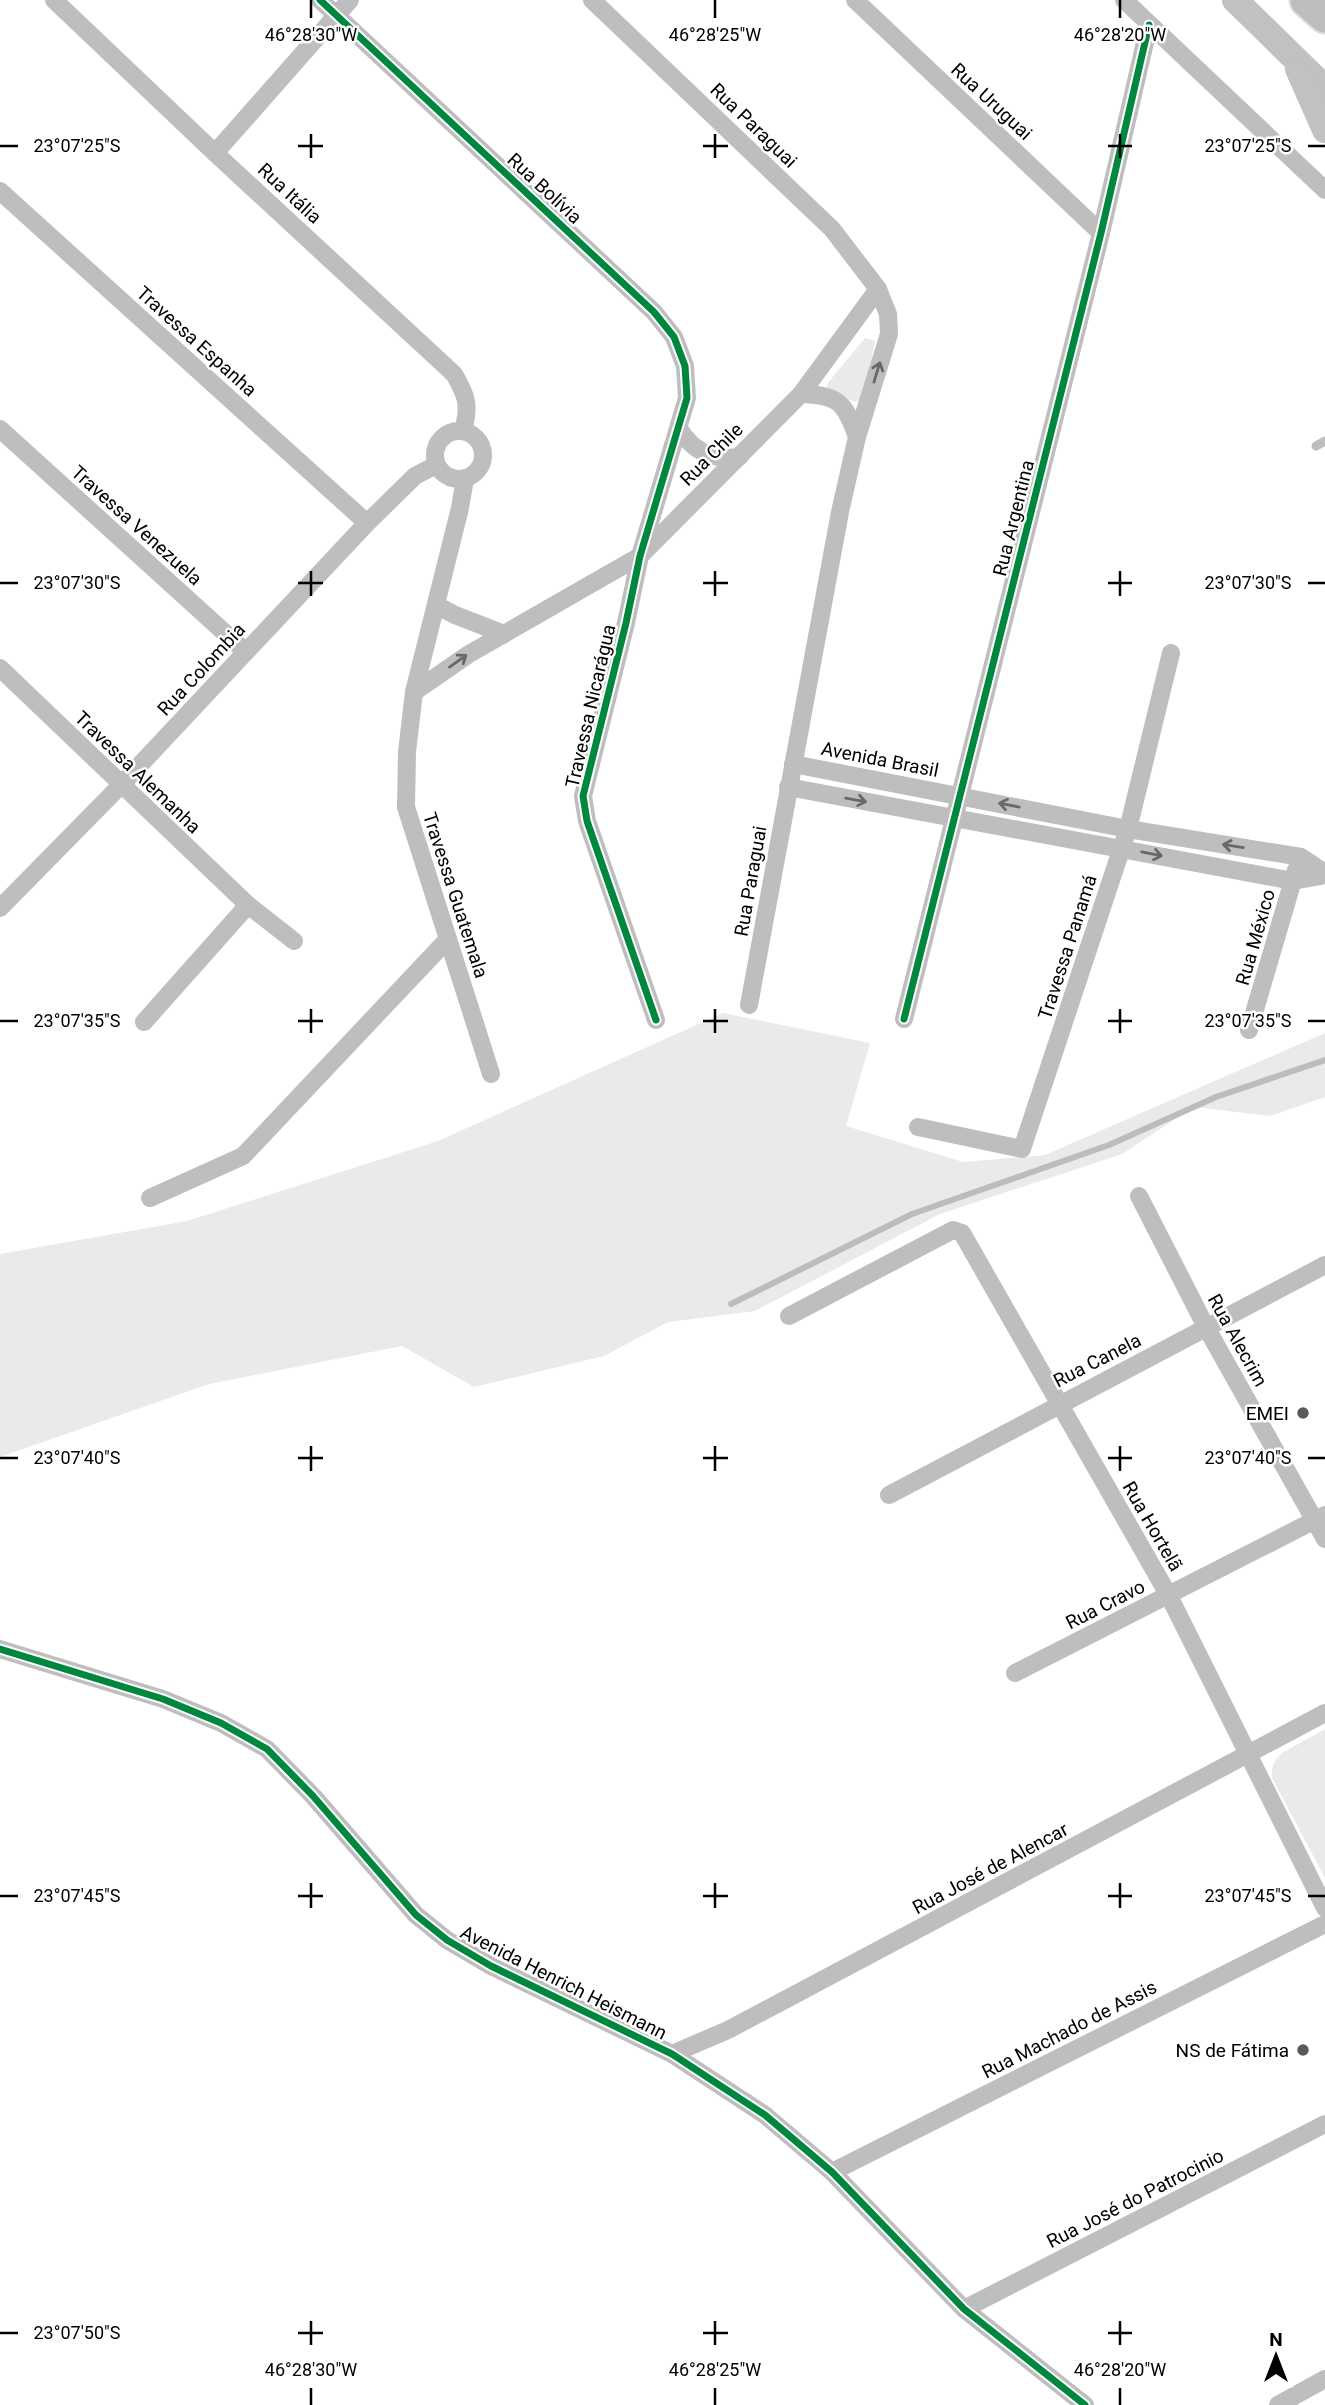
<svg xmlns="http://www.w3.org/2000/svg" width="1325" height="2405" font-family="Roboto,sans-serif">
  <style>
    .green { fill: #eaeaea }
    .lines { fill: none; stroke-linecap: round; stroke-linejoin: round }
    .stream { stroke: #bcbcbc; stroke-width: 6 }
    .highway-casing { stroke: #dbdbdb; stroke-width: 37 }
    .lane { stroke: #bebebe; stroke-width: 9 }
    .street { stroke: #bebebe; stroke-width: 18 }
    .secondary { stroke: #c1c1c1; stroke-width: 26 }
    .highway { stroke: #bdbdbd; stroke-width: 33 }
    .cycleway-casing { stroke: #fff; stroke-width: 11 }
    .cycleway { stroke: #00873e; stroke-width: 7 }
    .oneway { stroke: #686868 }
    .ticks { fill: none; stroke: #000; stroke-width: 2.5 }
    .poi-dot { fill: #595959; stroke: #fff; stroke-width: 2.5 }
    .labels { text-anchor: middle; stroke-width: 5; stroke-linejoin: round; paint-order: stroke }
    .street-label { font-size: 19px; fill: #000; stroke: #fff }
    .poi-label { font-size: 19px; fill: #000; stroke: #fff; text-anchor: end }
    .ticks-label { font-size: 18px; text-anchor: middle; fill: #000; stroke: #fff; stroke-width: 5; stroke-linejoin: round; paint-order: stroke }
  </style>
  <rect width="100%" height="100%" fill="#fff"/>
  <!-- green -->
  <g class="green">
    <path d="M865 338 875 341 863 399 855 402 827 390V384Z"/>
    <path d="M723 1013 870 1043 846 1126 963 1162 1045 1155 1325 1033V1097L1270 1116 1194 1107 1122 1154 940 1214 755 1311 668 1322 604 1356 474 1387 402 1346 209 1384 0 1457V1254L187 1221 438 1141Z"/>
    <path d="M1325 1729V1878L1272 1778C1271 1767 1274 1760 1282 1753Z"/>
  </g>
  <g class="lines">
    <!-- stream -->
    <path class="stream" d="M731 1304 912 1214 1109 1145 1216 1097 1325 1060"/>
    <!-- highway casing -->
    <g class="highway-casing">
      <path id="highway" d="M1307 0 1325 16"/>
    </g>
    <!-- lane -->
    <path class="lane" d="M1316 446 1325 441"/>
    <!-- street -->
    <g class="street">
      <path d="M54 0 215 153 454 374C467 396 470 405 463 431"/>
      <path d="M320 0 654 312 674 337 685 366 687 398 640 556 626 623 583 796 587 821 656 1020"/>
      <path d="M592 0 832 229 878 289 888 314 889 334 857 437 840 512 749 1005"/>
      <path d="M855 0 1101 233"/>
      <path d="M1124 0 1325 190"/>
      <path d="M215 153 350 0"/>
      <path d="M0 191 367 523"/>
      <path d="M801 394C839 395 845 403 857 437"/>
      <path d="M0 429 246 652"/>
      <path d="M679 429C694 452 711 460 739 457"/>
      <circle cx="459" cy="455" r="24"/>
      <path d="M465 479 460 508 414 692 407 752 406 807 491 1074"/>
      <path d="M436 605 455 615 504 634"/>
      <path d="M0 668 248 905 294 941"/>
      <path d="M414 692 469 654 640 556 801 394 878 289"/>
      <path d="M793 764 1128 829 1301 857 1325 873"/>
      <path d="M788 787 1293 881 1325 875"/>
      <path d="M0 908 121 785 367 523 415 476 436 465"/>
      <path d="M904 1019 1101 233 1149 25"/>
      <path d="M144 1022 248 905"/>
      <path d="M1249 1030 1296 870"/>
      <path d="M918 1127 1022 1149 1128 829 1171 653"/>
      <path d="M1139 1196 1206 1327 1325 1539"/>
      <path d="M150 1198 243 1156 448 939"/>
      <path d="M789 1316 953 1230 962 1233 1169 1596 1325 1908"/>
      <path d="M889 1495 1325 1265"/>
      <path d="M0 1649 163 1699 221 1723 267 1749 313 1796 416 1915 447 1940 491 1966 672 2054 765 2115 832 2172 964 2309 1085 2405"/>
      <path d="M1015 1673 1325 1515"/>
      <path d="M672 2054 728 2030 1325 1713"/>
      <path d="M832 2172 1325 1924"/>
      <path d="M964 2309 1325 2124"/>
      <path d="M1278 2405 1325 2379"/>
    </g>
    <!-- secondary -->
    <g class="secondary">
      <path d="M1235 0 1325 88"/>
      <path d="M1298 69 1325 130"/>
    </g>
    <!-- highway -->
    <use href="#highway" class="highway"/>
    <!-- cycleway casing -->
    <g class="cycleway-casing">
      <g id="cycleway">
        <path d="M320 0 654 312 674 337 685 366 687 398 640 556 626 623 583 796 587 821 656 1020"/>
        <path d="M904 1019 1101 233 1149 25"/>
        <path d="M0 1649 163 1699 221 1723 267 1749 313 1796 416 1915 447 1940 491 1966 672 2054 765 2115 832 2172 964 2309 1085 2405"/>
      </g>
    </g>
    <!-- cycleway -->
    <use href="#cycleway" class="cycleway"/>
  </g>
  <!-- one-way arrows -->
  <defs><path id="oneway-shaft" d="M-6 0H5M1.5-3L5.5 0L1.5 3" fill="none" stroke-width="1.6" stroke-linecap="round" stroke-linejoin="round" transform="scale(1.75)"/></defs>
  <g class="oneway">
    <use href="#oneway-shaft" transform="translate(877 372) rotate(-73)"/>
    <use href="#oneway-shaft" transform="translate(458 661) rotate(-35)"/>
    <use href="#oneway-shaft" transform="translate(856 800) rotate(10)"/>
    <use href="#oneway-shaft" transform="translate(1009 805) rotate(-169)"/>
    <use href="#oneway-shaft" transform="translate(1233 846) rotate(-171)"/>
    <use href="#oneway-shaft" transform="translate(1152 854) rotate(11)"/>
  </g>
  <!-- ticks -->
  <path class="ticks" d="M311 0V18M715 0V18M1120 0V18M311 134V158M715 134V158M1120 134V158M0 146H18M298 146H323M703 146H728M1108 146H1132M1308 146H1325M311 571V596M715 571V596M1120 571V596M0 583H18M298 583H323M703 583H728M1108 583H1132M1308 583H1325M311 1009V1033M715 1009V1033M1120 1009V1033M0 1021H18M298 1021H323M703 1021H728M1108 1021H1132M1308 1021H1325M311 1446V1471M715 1446V1471M1120 1446V1471M0 1458H18M298 1458H323M703 1458H728M1108 1458H1132M1308 1458H1325M311 1883V1908M715 1883V1908M1120 1883V1908M0 1896H18M298 1896H323M703 1896H728M1108 1896H1132M1308 1896H1325M311 2321V2345M715 2321V2345M1120 2321V2345M0 2333H18M298 2333H323M703 2333H728M1108 2333H1132M311 2388V2405M715 2388V2405M1120 2388V2405"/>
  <!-- markers -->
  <g class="poi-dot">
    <circle cx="1303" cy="1413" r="7"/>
    <circle cx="1303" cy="2050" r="7"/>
  </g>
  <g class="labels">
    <!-- street labels -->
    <g class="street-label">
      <text transform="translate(992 101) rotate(43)" y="7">Rua Uruguai</text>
      <text transform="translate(754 125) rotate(44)" y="7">Rua Paraguai</text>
      <text transform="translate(545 188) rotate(43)" y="7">Rua Bolívia</text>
      <text transform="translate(290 193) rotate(43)" y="7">Rua Itália</text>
      <text transform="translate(197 341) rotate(42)" y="7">Travessa Espanha</text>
      <text transform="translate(711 454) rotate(-45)" y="7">Rua Chile</text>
      <text transform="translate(1013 518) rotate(-76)" y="7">Rua Argentina</text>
      <text transform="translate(137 525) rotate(42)" y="7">Travessa Venezuela</text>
      <text transform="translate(201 669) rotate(-47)" y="7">Rua Colombia</text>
      <text transform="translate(590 706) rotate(-77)" y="7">Travessa Nicarágua</text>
      <text transform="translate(880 759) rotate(11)" y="7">Avenida Brasil</text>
      <text transform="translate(138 772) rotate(44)" y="7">Travessa Alemanha</text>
      <text transform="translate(750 881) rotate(-80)" y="7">Rua Paraguai</text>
      <text transform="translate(456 895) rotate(72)" y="7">Travessa Guatemala</text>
      <text transform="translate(1255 937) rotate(-74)" y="7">Rua México</text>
      <text transform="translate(1067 947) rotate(-72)" y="7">Travessa Panamá</text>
      <text transform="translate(1238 1340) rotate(61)" y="7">Rua Alecrim</text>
      <text transform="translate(1097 1360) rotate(-27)" y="7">Rua Canela</text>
      <text transform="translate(1153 1526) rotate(60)" y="7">Rua Hortelã</text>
      <text transform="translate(1105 1604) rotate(-27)" y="7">Rua Cravo</text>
      <text transform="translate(990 1868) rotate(-28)" y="7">Rua José de Alencar</text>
      <text transform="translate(564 1982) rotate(27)" y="7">Avenida Henrich Heismann</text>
      <text transform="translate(1069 2029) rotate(-27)" y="7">Rua Machado de Assis</text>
      <text transform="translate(1135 2198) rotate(-27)" y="7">Rua José do Patrocinio</text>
    </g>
    <!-- poi labels -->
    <g class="poi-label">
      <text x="1289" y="1420">EMEI</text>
      <text x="1289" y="2057">NS de Fátima</text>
    </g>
  </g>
  <g class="ticks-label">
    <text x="311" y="41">46°28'30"W</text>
    <text x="715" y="41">46°28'25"W</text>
    <text x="1120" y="41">46°28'20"W</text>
    <text x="77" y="152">23°07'25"S</text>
    <text x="1248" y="152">23°07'25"S</text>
    <text x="77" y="589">23°07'30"S</text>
    <text x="1248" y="589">23°07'30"S</text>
    <text x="77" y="1027">23°07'35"S</text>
    <text x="1248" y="1027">23°07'35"S</text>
    <text x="77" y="1464">23°07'40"S</text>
    <text x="1248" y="1464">23°07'40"S</text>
    <text x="77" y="1902">23°07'45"S</text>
    <text x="1248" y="1902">23°07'45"S</text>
    <text x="77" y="2339">23°07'50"S</text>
    <text x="311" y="2376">46°28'30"W</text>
    <text x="715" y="2376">46°28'25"W</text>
    <text x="1120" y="2376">46°28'20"W</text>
  </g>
  <!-- north arrow -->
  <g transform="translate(1276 2356)" stroke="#ffffff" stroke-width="5" paint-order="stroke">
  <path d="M0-5L12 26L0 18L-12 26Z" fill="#000000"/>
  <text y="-10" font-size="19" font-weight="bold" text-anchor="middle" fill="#000000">N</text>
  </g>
</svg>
